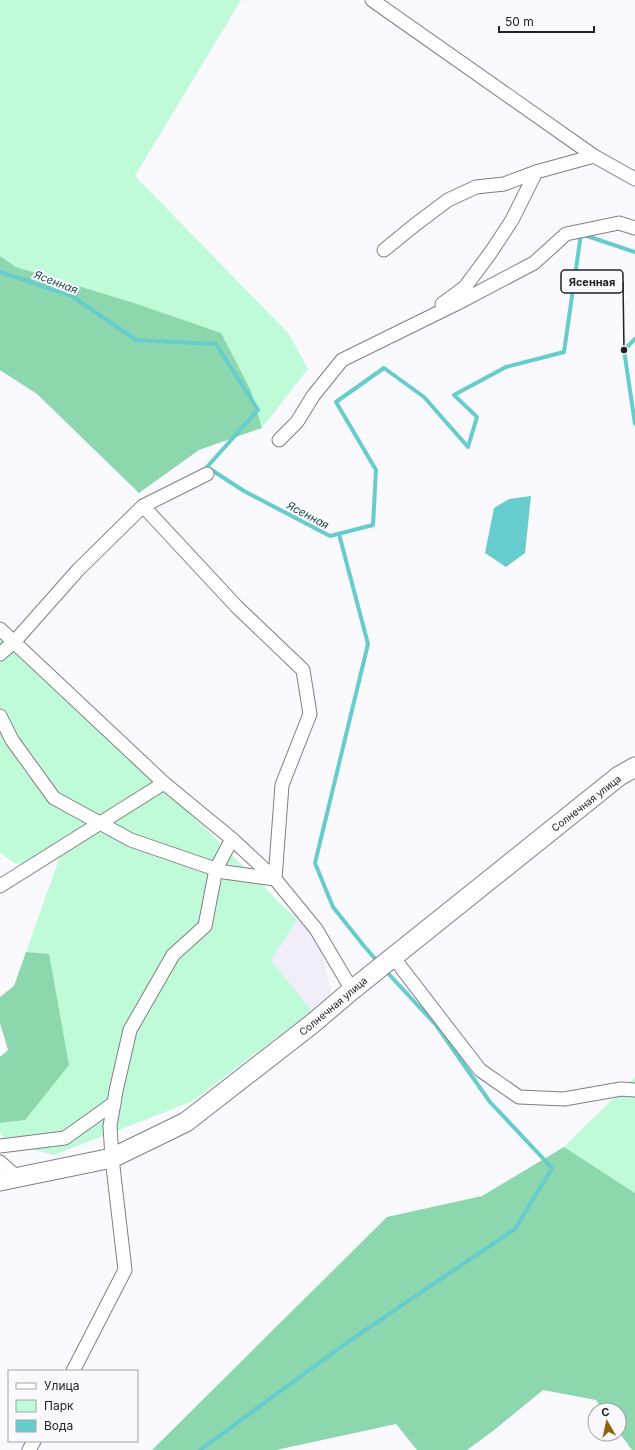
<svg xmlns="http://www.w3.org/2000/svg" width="635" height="1450" font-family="Inter,sans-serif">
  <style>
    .built { fill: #f1edf9 }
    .green { fill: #bffbd9 }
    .forest { fill: #8cd7ae }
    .water { fill: #66cccd }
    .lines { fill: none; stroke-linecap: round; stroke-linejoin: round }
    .stream { stroke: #66cccd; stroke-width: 4 }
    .street-casing { stroke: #807f83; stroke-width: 15 }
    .secondary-casing { stroke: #807f83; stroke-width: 21 }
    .street { stroke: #fff; stroke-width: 13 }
    .secondary { stroke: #fff; stroke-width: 19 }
    .labels { text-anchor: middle; stroke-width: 4; stroke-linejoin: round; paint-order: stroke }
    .street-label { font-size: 10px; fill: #222223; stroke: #faf9fd }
    .water-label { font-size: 11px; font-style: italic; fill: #1a4949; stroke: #faf9fd }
    .leader { fill: none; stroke: #222223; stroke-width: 1.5 }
    .callout-dot { fill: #222223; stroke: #faf9fd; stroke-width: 1.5 }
    .callout { fill: #faf9fd; stroke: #222223; stroke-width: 1.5 }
    .callout-label { font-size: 11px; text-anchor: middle; font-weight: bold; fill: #222223 }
  </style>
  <rect width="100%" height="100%" fill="#faf9fd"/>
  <!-- built -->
  <path class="built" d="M297 920 318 933 331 992 312 1011 271 960Z"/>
  <!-- green -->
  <g class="green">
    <path d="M0 0H241L135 176 289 334 308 369 262 428 251 391 131 302 16 267 0 256Z"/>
    <path d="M0 629 172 795 297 920 271 960 312 1011 191 1102 54 1155 6 1143 0 1132V1123L25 1120 49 955 26 952 59 859 16 864 0 853Z"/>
    <path d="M635 1077V1193L564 1147Z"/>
  </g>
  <!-- forest -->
  <g class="forest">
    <path d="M0 256 16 267 131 302 221 333 251 391 262 428 199 450 139 493 37 394 0 370Z"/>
    <path d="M26 952 49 954 69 1065 25 1120 0 1123V1057L8 1050 0 1023V997L14 986Z"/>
    <path d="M564 1147 635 1193V1450H632L619 1432V1410H603L596 1400 543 1390 493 1431 467 1450H417L396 1424 276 1450H152L387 1217 482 1196Z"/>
  </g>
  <!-- water -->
  <path class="water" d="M531 496 525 553 506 567 485 553 494 508 509 499Z"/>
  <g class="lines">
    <!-- stream -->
    <g class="stream">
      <path d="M0 272 72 296 136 340 216 344 258 410 207 467 244 491 330 536 373 525 376 470 336 402 384 368 424 397 468 447 477 417 454 395 506 367 564 352 581 234 635 252"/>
      <path d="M635 339 624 350 635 424"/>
      <path d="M339 534 368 644 315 863 333 907 364 946 378 962"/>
      <path d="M200 1450 349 1341 515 1229 552 1168 490 1102 436 1025 385 970"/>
    </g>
    <!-- street casing -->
    <g class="street-casing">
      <g id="street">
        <path d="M372 0 594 156 635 179"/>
        <path d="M384 250 416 224 448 200 476 187 504 184 536 172"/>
        <path d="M442 304 465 287 491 252 512 220 536 172 594 156"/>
        <path d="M279 440 297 422 313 396 342 360 458 303 534 263 566 234 619 223 635 228"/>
        <path d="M0 629 164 783 232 839 275 879 282 785 310 714 303 670 237 607 143 506"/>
        <path d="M0 654 15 641 78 570 143 506 207 474"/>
        <path d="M0 716 12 740 54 798 131 840 224 872 275 879 316 929 352 990"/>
        <path d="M0 886 164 783"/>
        <path d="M393 957 480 1070 519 1097 564 1099 621 1089 635 1090"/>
        <path d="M0 1146 65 1138 114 1103"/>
        <path d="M0 1162 18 1178"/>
        <path d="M73 1371 125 1270 112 1158 110 1126 116 1091 130 1030 173 955 205 926 216 869 232 839"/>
        <path d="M29 1450 34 1441"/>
      </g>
    </g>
    <!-- secondary casing -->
    <g class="secondary-casing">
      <path id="secondary" d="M0 1181 112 1158 186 1122 312 1024 352 990 619 776 635 767"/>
    </g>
    <!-- street -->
    <use href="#street" class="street"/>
    <!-- secondary -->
    <use href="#secondary" class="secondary"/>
  </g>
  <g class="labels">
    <!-- street labels -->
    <g class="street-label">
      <text transform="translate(586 803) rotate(-38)" y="4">Солнечная улица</text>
      <text transform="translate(333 1006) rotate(-40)" y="4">Солнечная улица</text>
    </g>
    <!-- water labels -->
    <g class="water-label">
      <text transform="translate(56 282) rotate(21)" y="4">Ясенная</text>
      <text transform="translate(308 515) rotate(28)" y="4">Ясенная</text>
    </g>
  </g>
  <!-- callouts -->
  <path class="leader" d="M624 350L623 282"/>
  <circle class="callout-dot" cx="624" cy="350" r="4"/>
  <rect class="callout" x="561" y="270" width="62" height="23" rx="4"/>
  <g class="callout-label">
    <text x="592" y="286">Ясенная</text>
  </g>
  <!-- legend -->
  <rect x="8" y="1370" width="130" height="72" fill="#faf9fd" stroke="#a4a3a6"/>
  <rect x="16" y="1383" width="20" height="6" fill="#ffffff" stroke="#a4a3a6"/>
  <text x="44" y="1390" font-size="12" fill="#222223">Улица</text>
  <rect x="16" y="1400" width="20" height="12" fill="#bffbd9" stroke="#a4a3a6"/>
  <text x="44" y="1410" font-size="12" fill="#222223">Парк</text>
  <rect x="16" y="1420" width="20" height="12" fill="#66cccd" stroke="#a4a3a6"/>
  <text x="44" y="1430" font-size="12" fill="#222223">Вода</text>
  <!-- north arrow -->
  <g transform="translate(607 1422) rotate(351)"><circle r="19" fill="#faf9fd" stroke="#a4a3a6"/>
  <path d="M0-3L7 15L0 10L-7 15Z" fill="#8e640a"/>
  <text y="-6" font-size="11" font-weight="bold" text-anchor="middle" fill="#222223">С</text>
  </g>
  <!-- scale -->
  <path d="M499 26v6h95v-6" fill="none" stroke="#222223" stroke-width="2"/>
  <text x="505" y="26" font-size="12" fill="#222223" stroke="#faf9fd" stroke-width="3" paint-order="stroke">50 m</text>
</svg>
